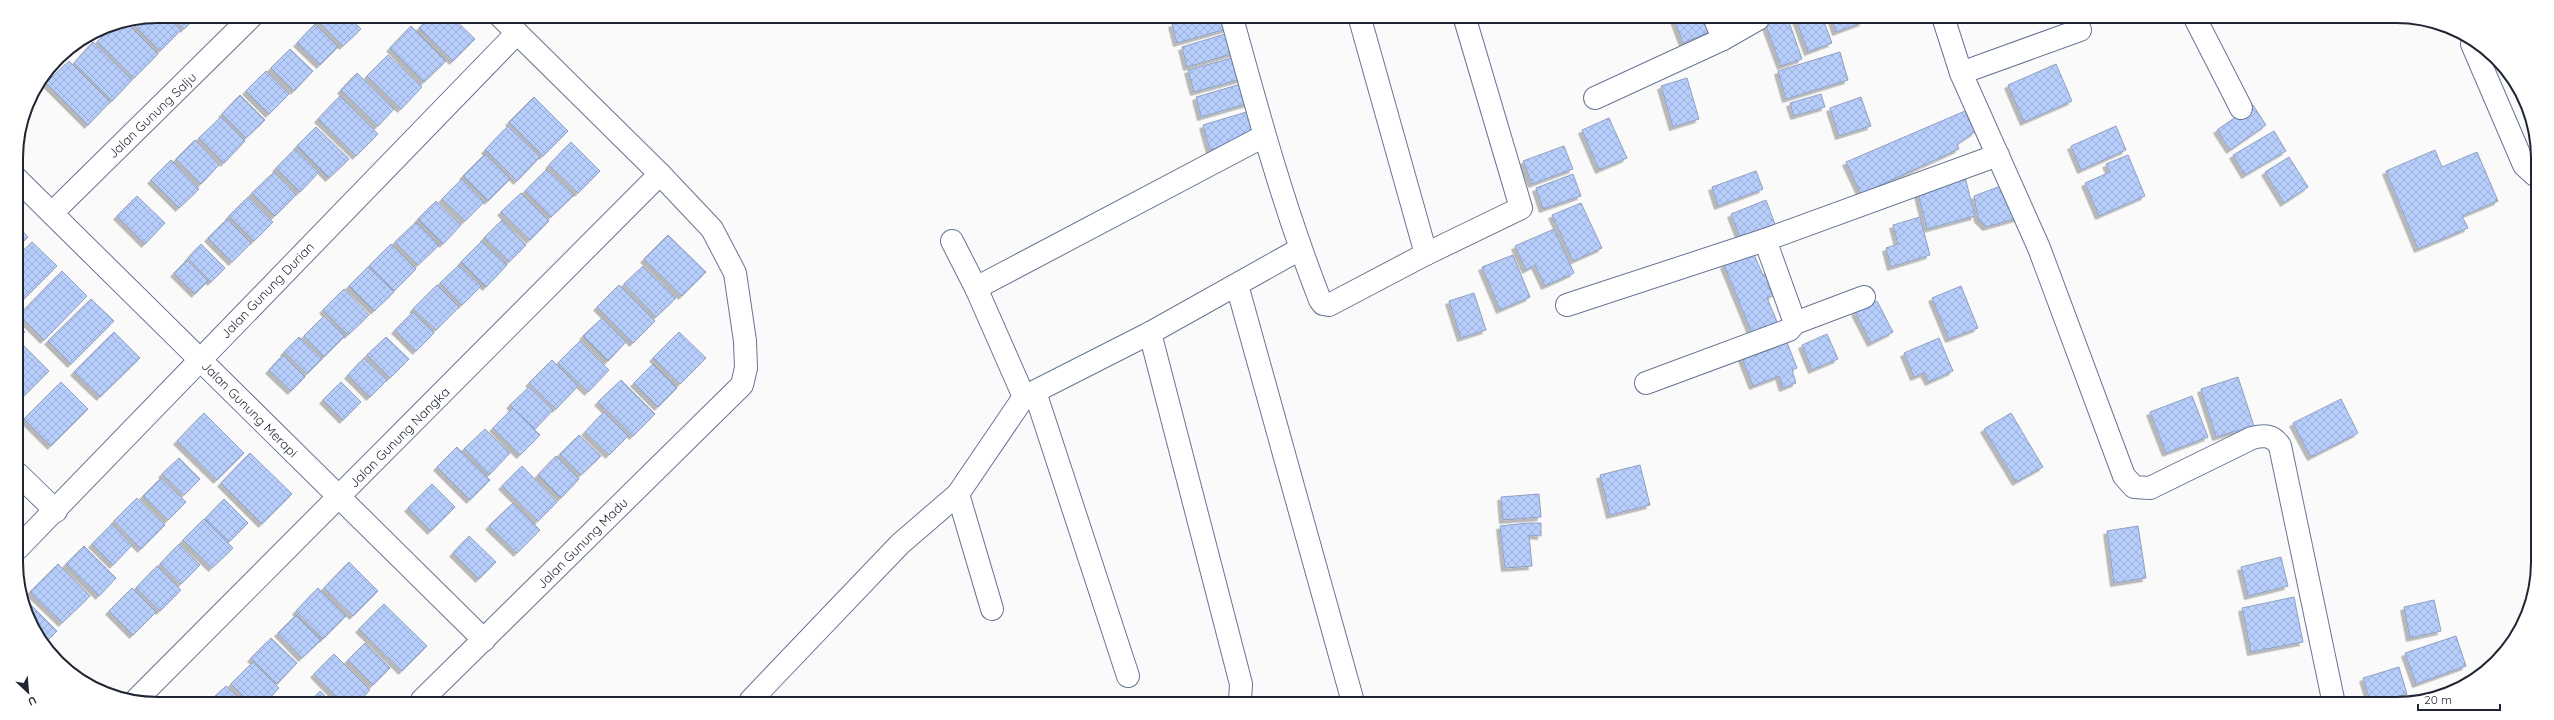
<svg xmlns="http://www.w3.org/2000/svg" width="2554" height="720" font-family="Quicksand,sans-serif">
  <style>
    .building { fill: url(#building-cross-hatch); stroke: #90a0c0; filter: url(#shadow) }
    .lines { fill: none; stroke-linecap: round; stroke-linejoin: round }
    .minor-casing { stroke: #677694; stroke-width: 24 }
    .minor { stroke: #fff; stroke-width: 22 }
    .labels { text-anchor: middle; stroke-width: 4; stroke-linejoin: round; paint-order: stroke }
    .street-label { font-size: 13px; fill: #1f2532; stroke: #fff }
    .rim { fill: none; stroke: #1f2532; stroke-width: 2 }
  </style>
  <defs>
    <pattern id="building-cross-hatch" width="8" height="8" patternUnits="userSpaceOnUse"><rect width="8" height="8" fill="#b7cefd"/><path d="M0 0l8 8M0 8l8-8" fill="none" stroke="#9db1d9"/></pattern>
    <filter id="shadow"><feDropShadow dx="-3.5" dy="3.5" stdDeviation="0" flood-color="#0004"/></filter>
  </defs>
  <rect width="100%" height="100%" fill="#fafafa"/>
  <!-- building -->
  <g class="building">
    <path d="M158 16H166L181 30 160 51 130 21Z"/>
    <path d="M170 16H197L184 29Z"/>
    <path d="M325 16H348L361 29 343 46 319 22Z"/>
    <path d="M431 17H452L475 39 453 61 419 28Z"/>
    <path d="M1191 18H1227L1230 28 1177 43 1172 24Z"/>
    <path d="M1674 19H1710L1714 30 1683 43Z"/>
    <path d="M1774 19H1788L1802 59 1781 66 1765 23Z"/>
    <path d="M1796 19H1823L1832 43 1808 52Z"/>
    <path d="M1832 20H1863V22L1836 32Z"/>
    <path d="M126 22 158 54 134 78 97 42 114 25Z"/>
    <path d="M315 24 338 47 320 65 297 43Z"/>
    <path d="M411 26 446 61 424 82 390 48Z"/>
    <path d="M1232 32 1238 52 1187 67 1182 47Z"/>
    <path d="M93 42 132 80 112 101 74 63Z"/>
    <path d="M290 49 313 71 294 91 271 68Z"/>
    <path d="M1840 52 1848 80 1786 99 1778 71Z"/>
    <path d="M388 55 422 87 401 109 367 76Z"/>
    <path d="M1239 56 1245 78 1194 92 1188 70Z"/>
    <path d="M69 61 110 102 88 125 46 83Z"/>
    <path d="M2056 64 2072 101 2024 122 2008 85Z"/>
    <path d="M266 71 289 94 269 114 246 91Z"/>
    <path d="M357 73 394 109 378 126 341 90Z"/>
    <path d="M1687 78 1699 119 1673 127 1661 86Z"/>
    <path d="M1248 82 1253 102 1201 117 1196 97Z"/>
    <path d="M1821 94 1825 107 1794 116 1790 103Z"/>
    <path d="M240 95 265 120 246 138 222 114Z"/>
    <path d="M340 96 378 134 356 156 318 119Z"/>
    <path d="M534 97 568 131 543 156 509 122Z"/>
    <path d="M1861 97 1871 126 1839 136 1830 108Z"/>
    <path d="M2253 105 2266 125 2230 150 2217 130Z"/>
    <path d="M1253 110 1260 136 1210 150 1203 125Z"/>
    <path d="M1965 111 1975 132 1957 144 1959 149 1861 194 1846 162Z"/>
    <path d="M221 117 245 141 224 163 199 138Z"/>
    <path d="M1609 118 1627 158 1599 170 1582 130Z"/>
    <path d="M508 126 540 157 517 181 485 150Z"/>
    <path d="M2116 126 2126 150 2081 170 2071 146Z"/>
    <path d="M316 127 349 159 329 178 297 146Z"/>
    <path d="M2274 131 2286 151 2245 175 2233 155Z"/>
    <path d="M195 140 219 165 201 184 176 159Z"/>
    <path d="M571 142 600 171 578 193 549 165Z"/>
    <path d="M1564 146 1573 169 1532 184 1523 161Z"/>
    <path d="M295 149 319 172 300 192 276 168Z"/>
    <path d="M2435 150 2442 167 2477 152 2498 201 2462 216 2468 228 2418 249 2386 171Z"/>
    <path d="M485 154 510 179 488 201 463 176Z"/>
    <path d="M2128 155 2145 196 2099 216 2085 183 2110 172 2106 164Z"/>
    <path d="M2289 157 2308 187 2284 203 2265 172Z"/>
    <path d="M171 160 199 189 179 208 151 180Z"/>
    <path d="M547 169 574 195 551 217 525 191Z"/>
    <path d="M1756 171 1763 189 1718 206 1712 187Z"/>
    <path d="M274 172 296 195 275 216 252 193Z"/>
    <path d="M1573 174 1581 196 1543 209 1536 188Z"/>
    <path d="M1965 177 1975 216 1927 229 1917 190Z"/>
    <path d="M462 179 484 202 465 221 442 199Z"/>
    <path d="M2006 184 2018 218 1986 227 1978 219 1974 196Z"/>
    <path d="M521 193 549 221 530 240 501 212Z"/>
    <path d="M137 196 165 223 145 244 117 216Z"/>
    <path d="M248 197 273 222 254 241 229 216Z"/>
    <path d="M1766 200 1776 227 1741 240 1731 214Z"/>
    <path d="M436 201 461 225 443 244 418 219Z"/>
    <path d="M1581 203 1602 248 1573 261 1552 215Z"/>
    <path d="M1920 217 1930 255 1891 267 1886 248 1898 244 1893 225Z"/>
    <path d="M227 219 251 243 232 262 208 238Z"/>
    <path d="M502 220 526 245 509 262 484 238Z"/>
    <path d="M416 222 439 245 418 265 395 242Z"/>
    <path d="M17 225 28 237 17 248Z"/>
    <path d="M1554 229 1574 273 1545 286 1535 265 1526 270 1515 246Z"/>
    <path d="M668 235 706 272 682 296 644 259Z"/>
    <path d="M482 241 507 265 486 287 461 262Z"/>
    <path d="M32 242 57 266 17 306V257Z"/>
    <path d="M201 244 225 268 211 282 188 258Z"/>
    <path d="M391 244 416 269 394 291 369 266Z"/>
    <path d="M1751 248 1763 275 1769 272 1773 280 1767 283 1773 296 1767 298 1781 331 1755 341 1724 265Z"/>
    <path d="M1513 255 1530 297 1500 310 1482 267Z"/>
    <path d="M187 260 208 281 195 294 174 273Z"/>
    <path d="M459 265 481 286 462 305 440 283Z"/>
    <path d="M643 266 676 298 656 317 624 284Z"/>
    <path d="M368 267 394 292 374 311 349 286Z"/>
    <path d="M62 271 87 296 44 340 19 315Z"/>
    <path d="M437 285 459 307 436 330 413 309Z"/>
    <path d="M619 285 655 321 633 343 597 307Z"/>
    <path d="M1961 286 1978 328 1949 339 1932 298Z"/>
    <path d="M344 289 369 315 348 335 323 310Z"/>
    <path d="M1474 293 1486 330 1461 338 1449 301Z"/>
    <path d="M91 299 114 321 71 364 48 341Z"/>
    <path d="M1877 301 1893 332 1871 343 1855 312Z"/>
    <path d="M413 312 434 333 416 351 395 330Z"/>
    <path d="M324 316 345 336 324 357 304 336Z"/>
    <path d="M602 318 626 342 608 361 583 336Z"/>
    <path d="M17 325 25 332 17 340Z"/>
    <path d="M114 332 140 358 100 397 74 372Z"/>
    <path d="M679 332 706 358 680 384 653 358Z"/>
    <path d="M1827 334 1838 359 1812 370 1802 345Z"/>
    <path d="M299 337 322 359 307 374 284 352Z"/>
    <path d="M386 337 409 359 390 378 367 355Z"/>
    <path d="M1939 338 1953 371 1929 382 1924 373 1914 377 1904 353Z"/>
    <path d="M1786 340 1797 368 1792 370 1796 383 1783 388 1779 376 1753 386 1742 358Z"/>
    <path d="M580 341 609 370 588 392 558 363Z"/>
    <path d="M21 343 49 371 18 402 17 347Z"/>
    <path d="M283 355 305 377 291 391 269 370Z"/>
    <path d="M364 358 387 380 370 397 348 375Z"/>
    <path d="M552 360 578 386 556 409 529 383Z"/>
    <path d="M653 364 677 388 658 407 634 383Z"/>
    <path d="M2238 377 2254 426 2216 437 2201 389Z"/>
    <path d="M621 380 655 414 633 436 598 402Z"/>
    <path d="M61 382 88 409 51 446 24 419Z"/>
    <path d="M341 382 361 402 343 420 323 400Z"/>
    <path d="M529 387 553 410 535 429 510 405Z"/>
    <path d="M2192 396 2208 437 2166 453 2150 412Z"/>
    <path d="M2341 399 2358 433 2311 457 2293 423Z"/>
    <path d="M513 408 540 435 520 455 493 428Z"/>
    <path d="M604 412 628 436 609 455 585 432Z"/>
    <path d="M204 413 244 453 217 480 177 441Z"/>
    <path d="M2011 413 2043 467 2016 482 1984 429Z"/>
    <path d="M485 429 510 453 489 475 464 449Z"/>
    <path d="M579 435 601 456 581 475 560 454Z"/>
    <path d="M457 447 490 480 470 500 437 467Z"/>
    <path d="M250 453 292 494 262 524 221 483Z"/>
    <path d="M556 456 579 479 561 498 538 475Z"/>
    <path d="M179 458 200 479 184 495 162 474Z"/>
    <path d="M1640 465 1650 505 1610 515 1600 475Z"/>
    <path d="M522 466 557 502 538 521 502 486Z"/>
    <path d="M161 478 186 502 168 520 143 496Z"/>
    <path d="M432 484 455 507 431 531 408 508Z"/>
    <path d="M1539 494 1541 517 1503 520 1501 497Z"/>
    <path d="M137 498 165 525 141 549 114 521Z"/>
    <path d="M224 499 248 523 229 542 205 519Z"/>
    <path d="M513 503 540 530 517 553 489 526Z"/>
    <path d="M204 519 233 548 212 568 183 540Z"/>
    <path d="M1527 523H1541V536L1529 535 1532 566 1505 568 1500 526Z"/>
    <path d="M112 524 132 545 113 565 92 544Z"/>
    <path d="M2138 526 2146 578 2114 583 2107 531Z"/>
    <path d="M469 536 496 562 479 579 453 553Z"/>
    <path d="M179 544 200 565 181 584 160 564Z"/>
    <path d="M84 546 116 578 99 596 66 564Z"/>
    <path d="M2281 557 2288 586 2248 596 2241 567Z"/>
    <path d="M349 562 378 591 353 616 324 588Z"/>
    <path d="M58 564 90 596 62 623 30 592Z"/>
    <path d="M157 566 181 590 160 611 136 588Z"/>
    <path d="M132 588 156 612 133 635 109 611Z"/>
    <path d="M318 588 346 616 323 639 296 611Z"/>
    <path d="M20 594 57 631 44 644 31 625Z"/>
    <path d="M2294 597 2303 642 2251 652 2242 608Z"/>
    <path d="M2434 600 2441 631 2410 638 2404 607Z"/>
    <path d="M384 604 427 646 402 671 359 629Z"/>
    <path d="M296 615 321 640 302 658 278 633Z"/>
    <path d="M2456 636 2466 666 2416 684 2405 653Z"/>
    <path d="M271 638 297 663 277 684 251 658Z"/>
    <path d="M365 643 390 668 373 685 348 660Z"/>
    <path d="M334 654 370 690 360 700H339L314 674Z"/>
    <path d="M253 662 279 688 268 700 246 699 231 684Z"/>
    <path d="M2399 667 2407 694 2371 704 2363 678Z"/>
    <path d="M226 686 240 699H212Z"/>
    <path d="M320 691 329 700H312Z"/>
  </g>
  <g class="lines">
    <!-- minor casing -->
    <g class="minor-casing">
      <g id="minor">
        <path d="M1232 18C1258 113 1284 208 1320 300L1323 304 1329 305 1426 254 1521 208 1465 19"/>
        <path d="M1360 19 1426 254"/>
        <path d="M1715 19 1723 39"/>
        <path d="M1944 20 1961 73 2039 248 2124 476 2134 487 2150 488 2252 438C2265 435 2273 435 2280 446L2334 704"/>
        <path d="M2196 20 2241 108"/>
        <path d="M2472 44 2524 165 2535 175"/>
        <path d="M1961 73 2080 30"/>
        <path d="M1595 98 1723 39 1758 19"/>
        <path d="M16 178 484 640"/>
        <path d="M52 213 252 16"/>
        <path d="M1765 240 1795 323"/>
        <path d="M952 241 976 288 1024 397"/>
        <path d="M1237 285 1353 702"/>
        <path d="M976 288 1264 136"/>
        <path d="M1567 305 1765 240 1998 155"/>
        <path d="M1150 333 1241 684 1240 701"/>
        <path d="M1646 383 1789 330 1795 323 1864 297"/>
        <path d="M1035 392 1128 676"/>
        <path d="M18 474 56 511"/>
        <path d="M958 494 992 609"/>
        <path d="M18 548 517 33"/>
        <path d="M137 699 660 174"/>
        <path d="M422 700 742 385 746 368 745 341 735 273 712 229 660 174 501 17"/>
        <path d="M751 700 900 544 958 494 1024 397 1150 333 1300 249"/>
      </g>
    </g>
    <!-- minor -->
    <use href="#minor" class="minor"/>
  </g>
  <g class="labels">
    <!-- street labels -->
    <g class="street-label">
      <text transform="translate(152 115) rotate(-44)" y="5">Jalan Gunung Salju</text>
      <text transform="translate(267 290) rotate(-46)" y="5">Jalan Gunung Durian</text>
      <text transform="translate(250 409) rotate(45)" y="5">Jalan Gunung Merapi</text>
      <text transform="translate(399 437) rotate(-45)" y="5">Jalan Gunung Nangka</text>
      <text transform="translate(582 543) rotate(-45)" y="5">Jalan Gunung Madu</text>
    </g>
  </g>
  <!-- crop -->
  <path d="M0 0H2554V720H0ZM158 23H2396A135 135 0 0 1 2531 158V562A135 135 0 0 1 2396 697H158A135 135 0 0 1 23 562V158A135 135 0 0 1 158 23Z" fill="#fff" fill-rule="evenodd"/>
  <path class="rim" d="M158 23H2396A135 135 0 0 1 2531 158V562A135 135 0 0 1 2396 697H158A135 135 0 0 1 23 562V158A135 135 0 0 1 158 23Z"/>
  <!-- north arrow -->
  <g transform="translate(28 692) rotate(154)" stroke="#ffffff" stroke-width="3" paint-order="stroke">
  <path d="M0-3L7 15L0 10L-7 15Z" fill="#1f2532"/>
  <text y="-6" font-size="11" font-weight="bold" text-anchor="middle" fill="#1f2532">U</text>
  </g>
  <!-- scale -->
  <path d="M2418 704v6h82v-6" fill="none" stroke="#1f2532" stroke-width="2"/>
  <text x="2424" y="704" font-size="12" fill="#1f2532" stroke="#ffffff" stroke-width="3" paint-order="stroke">20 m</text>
</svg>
